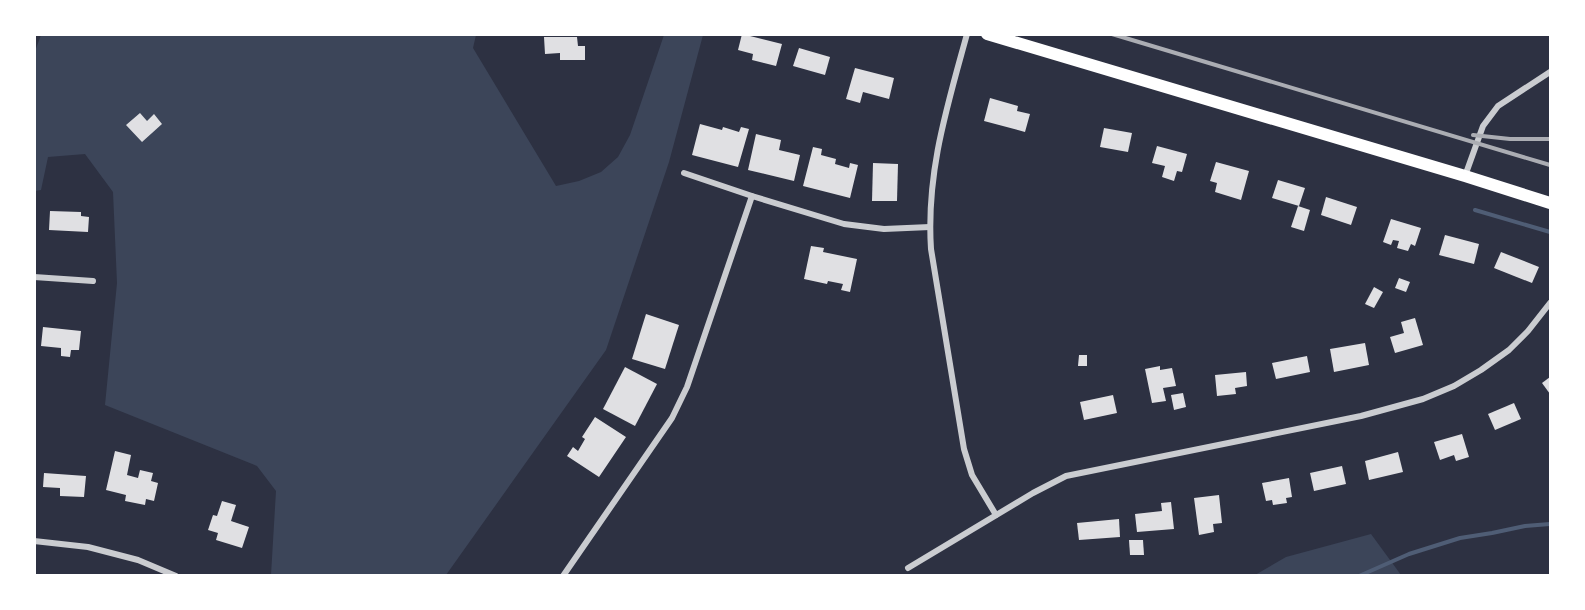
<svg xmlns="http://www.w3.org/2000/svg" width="1585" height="610" font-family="'Golos Text',sans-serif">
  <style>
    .green { fill: #3c4559 }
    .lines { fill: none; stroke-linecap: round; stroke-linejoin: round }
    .stream { stroke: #4f5d75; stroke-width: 4 }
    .building { fill: #e0e0e3 }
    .minor { stroke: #caccd0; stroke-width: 6 }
    .primary { stroke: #fff; stroke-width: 12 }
    .rail { stroke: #abadb3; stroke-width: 4 }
  </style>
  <rect width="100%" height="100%" fill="#2d3142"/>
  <!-- green -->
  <g class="green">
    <path d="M41 35H476L473 48 556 186 579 181 601 172 618 157 630 135 664 35H703L669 162 606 350 446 575H271L276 491 257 466 105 405 117 283 113 192 85 154 48 157 41 190 35 191 34 54Z"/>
    <path d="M1371 534 1401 575H1255L1286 557Z"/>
  </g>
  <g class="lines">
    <!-- stream -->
    <g class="stream">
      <path d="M1475 210 1550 232"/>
      <path d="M1359 576 1409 554 1460 538 1492 533 1525 526 1550 524"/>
    </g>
  </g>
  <!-- building -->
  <g class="building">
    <path d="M742 34 782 44 776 66 752 60 753 54 738 50Z"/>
    <path d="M544 37H577L578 46H585V60H560V53L545 54Z"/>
    <path d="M799 48 830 57 825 75 793 66Z"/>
    <path d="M855 68 894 78 889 99 863 92 860 103 846 99Z"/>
    <path d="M990 98 1018 106 1017 111 1030 114 1025 132 984 121Z"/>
    <path d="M140 113 147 121 154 114 162 124 142 142 126 125Z"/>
    <path d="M700 124 722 130 723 127 739 132 741 127 749 129 738 167 692 155Z"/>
    <path d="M1104 128 1132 133 1128 152 1100 147Z"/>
    <path d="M756 134 781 140 779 150 800 155 794 181 748 170Z"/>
    <path d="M1157 146 1187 154 1182 172 1177 171 1174 181 1162 177 1165 166 1152 163Z"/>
    <path d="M813 147 822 149 821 155 836 159 835 164 849 168 850 163 858 165 850 198 803 186Z"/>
    <path d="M1216 162 1249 171 1241 200 1215 192 1217 183 1210 181Z"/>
    <path d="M873 163 898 164 897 201H872Z"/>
    <path d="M1278 180 1305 188 1299 206 1272 198Z"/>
    <path d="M1326 197 1357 207 1351 225 1321 215Z"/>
    <path d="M1298 206 1310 210 1304 231 1291 227Z"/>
    <path d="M50 211 81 212V216L89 217 88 232 49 230Z"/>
    <path d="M1391 219 1421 228 1415 246 1411 244 1408 251 1397 248 1399 241 1393 240 1391 245 1383 242Z"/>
    <path d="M1445 235 1479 244 1474 264 1439 255Z"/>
    <path d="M811 246 824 248 823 252 857 259 850 292 841 290 843 284 828 281 827 284 804 279Z"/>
    <path d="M1501 252 1539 267 1532 283 1494 268Z"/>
    <path d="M1399 278 1410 282 1406 292 1395 288Z"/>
    <path d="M1374 287 1383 292 1374 308 1365 304Z"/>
    <path d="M646 314 679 325 665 369 632 359Z"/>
    <path d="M1415 318 1423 345 1395 353 1390 337 1404 333 1401 322Z"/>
    <path d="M43 327 81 331 79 350H71L70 357 61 356V348L41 346Z"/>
    <path d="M1365 343 1369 365 1334 372 1330 349Z"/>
    <path d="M1079 355H1087V366H1078Z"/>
    <path d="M1307 356 1310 372 1276 379 1272 363Z"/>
    <path d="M1160 366V370L1172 368 1176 386 1163 388 1166 401 1152 403 1145 369Z"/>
    <path d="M625 367 657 384 635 426 603 409Z"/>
    <path d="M1246 372 1247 386 1235 388 1236 394 1217 396 1215 375Z"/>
    <path d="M1550 377V394L1542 383Z"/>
    <path d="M1183 393 1186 407 1174 410 1171 395Z"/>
    <path d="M1113 395 1117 413 1084 420 1080 402Z"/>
    <path d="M1514 403 1521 419 1495 430 1488 414Z"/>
    <path d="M595 417 626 437 599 477 567 456 573 447 578 451 585 439 582 437Z"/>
    <path d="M1462 434 1469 457 1456 461 1454 455 1440 460 1434 442Z"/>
    <path d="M115 451 131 455 127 475 138 478 140 470 153 473 151 481 158 483 154 501 146 499 145 505 125 501 126 495 106 490Z"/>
    <path d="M1398 452 1403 472 1369 480 1365 461Z"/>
    <path d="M1342 466 1346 484 1314 491 1310 473Z"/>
    <path d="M44 473 86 476 84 497 60 496V488L43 487Z"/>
    <path d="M1289 478 1292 497 1286 498 1287 503 1273 505 1272 500 1266 501 1262 483Z"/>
    <path d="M1219 495 1222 523 1213 524 1214 532 1199 535 1194 498Z"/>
    <path d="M222 501 236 505 231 521 249 527 242 548 216 540 218 533 208 530 213 515 217 516Z"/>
    <path d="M1171 502 1174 529 1137 532 1135 514 1162 511 1161 503Z"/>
    <path d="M1119 519 1120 537 1079 540 1077 523Z"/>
    <path d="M1129 540H1143L1144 555H1130Z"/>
  </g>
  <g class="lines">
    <!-- minor -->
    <g class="minor">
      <path d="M967 34C947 107 926 173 931 249L964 449 972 475 996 515"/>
      <path d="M684 173 752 196 844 224 884 229 930 227"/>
      <path d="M1465 176 1483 126 1498 106 1550 72"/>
      <path d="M34 277 93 281"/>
      <path d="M34 541 88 547 138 560 176 576"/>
      <path d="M908 568 1033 493 1066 476 1361 416 1423 399 1454 386 1481 370 1509 350 1528 331 1550 303"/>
      <path d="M563 576 672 418 687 387 752 196"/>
    </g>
    <!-- primary -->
    <path class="primary" d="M987 34 1465 176 1550 203"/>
    <!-- rail -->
    <g class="rail">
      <path d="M1112 34 1550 165"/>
      <path d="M1473 135 1510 139H1550"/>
    </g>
  </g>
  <!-- border -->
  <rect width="1585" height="610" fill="none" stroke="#ffffff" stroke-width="72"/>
</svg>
